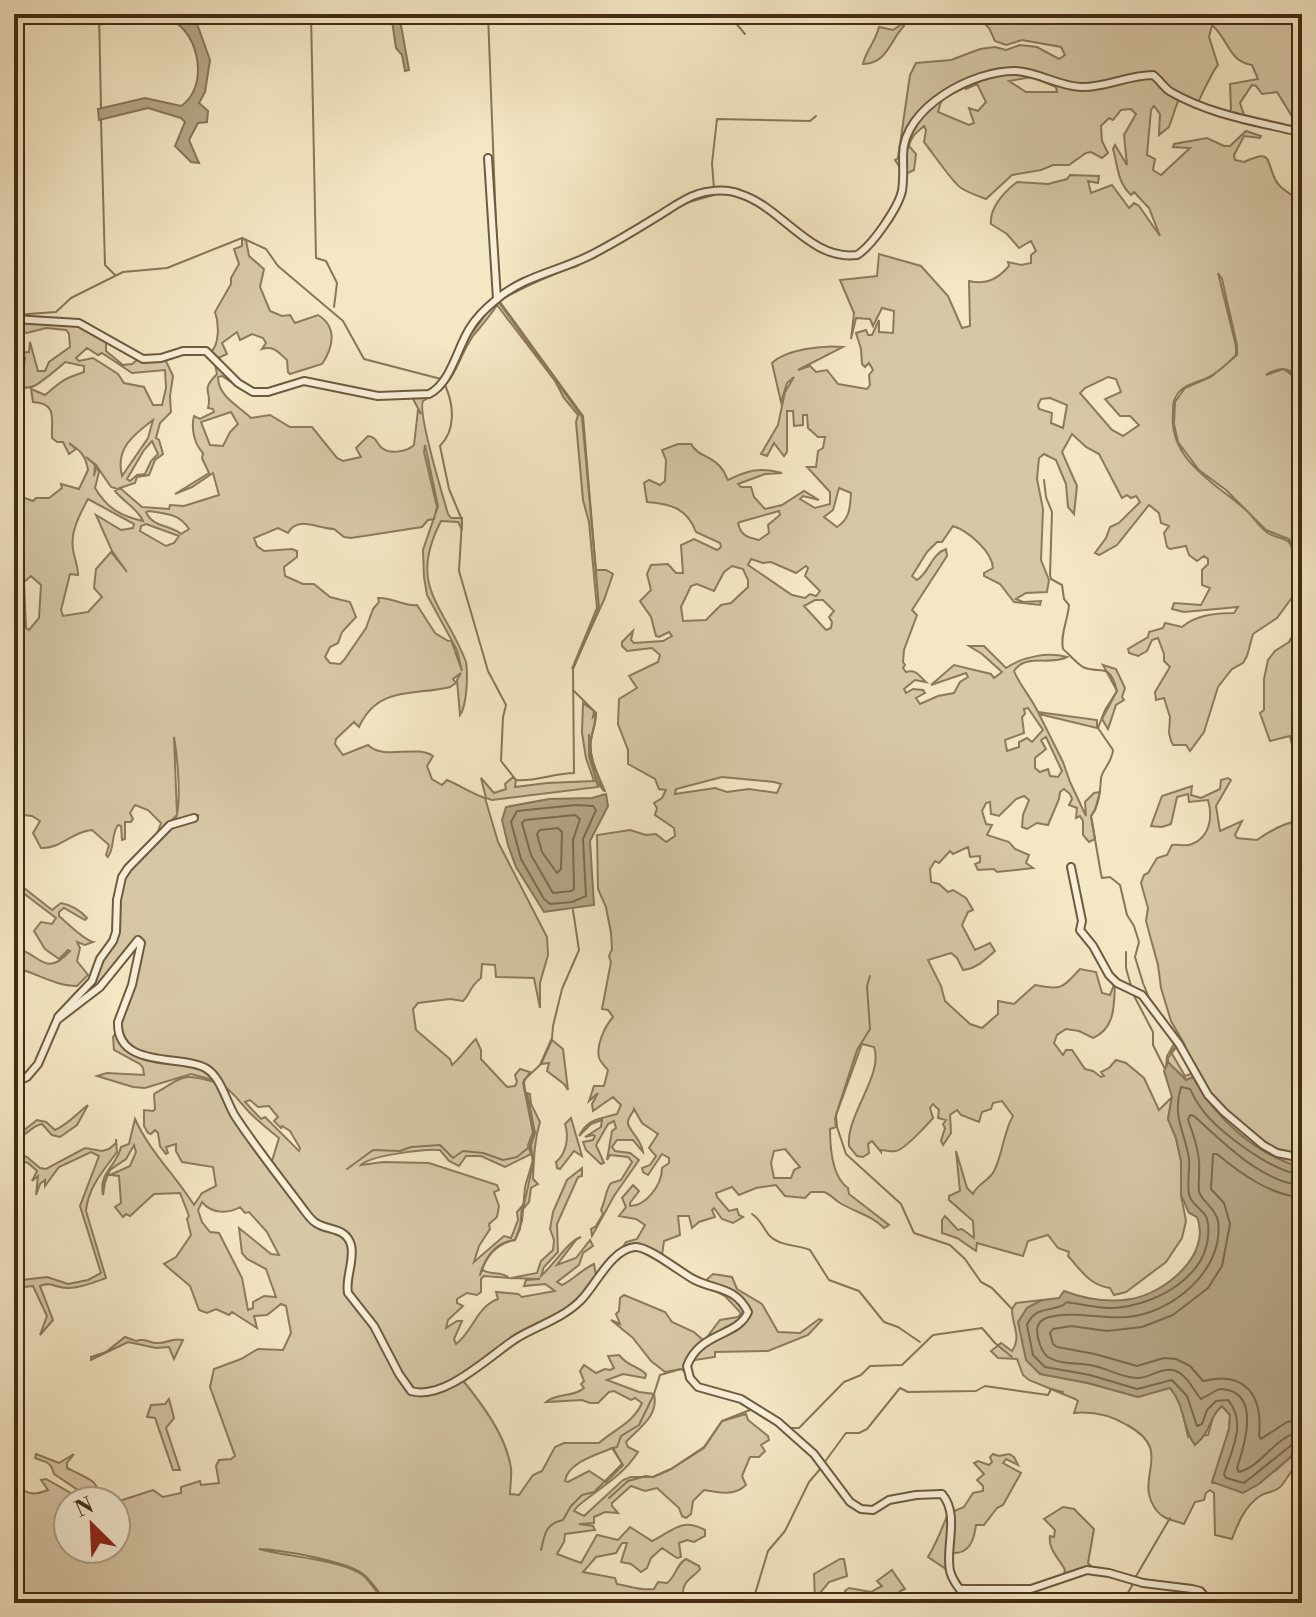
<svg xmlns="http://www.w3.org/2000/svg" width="1316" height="1617" font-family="'Libre Bodoni',serif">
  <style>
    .green { fill: #d6c7a6; stroke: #8c7a5c; stroke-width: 2; fill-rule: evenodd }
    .water { fill: #b7a788; stroke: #887659; stroke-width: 2 }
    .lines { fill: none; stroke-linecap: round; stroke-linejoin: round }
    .shore { stroke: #7c6a4e; stroke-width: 2 }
    .stream { stroke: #887659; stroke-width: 2 }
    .street-casing { stroke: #6e5b3f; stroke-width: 10 }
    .street { stroke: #f8efd9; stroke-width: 6 }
  </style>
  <rect width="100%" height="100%" fill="#f4e7c4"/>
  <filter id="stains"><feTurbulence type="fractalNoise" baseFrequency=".0025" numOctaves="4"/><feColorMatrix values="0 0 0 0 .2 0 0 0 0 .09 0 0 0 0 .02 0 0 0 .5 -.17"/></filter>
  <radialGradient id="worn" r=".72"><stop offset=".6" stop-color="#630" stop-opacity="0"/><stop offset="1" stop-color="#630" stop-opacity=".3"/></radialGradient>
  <!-- green -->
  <g class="green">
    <path d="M966 14H1302V121L1293 118 1277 92 1262 94 1256 86 1252 85 1240 103 1244 115 1299 128 1302 130V134L1227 114 1231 109 1230 84 1258 79 1252 65C1229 62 1229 40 1212 25L1209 37 1218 65C1214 69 1199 99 1198 104L1168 90 1153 74 1081 86 1039 74 993 72 930 101 922 110 905 140 903 172 895 160 898 158 910 75 916 63 951 60 980 49 995 47 1006 50 1020 45 1037 47 1059 59 1065 55 1061 47 1022 40 1006 45 995 41 989 28 982 21 974 22Z"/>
    <path d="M902 24 904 26C890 40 888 63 863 64 866 50 876 41 879 27L893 30Z"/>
    <path d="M1018 73 1081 88 1152 76 1165 93 1184 99 1178 101 1169 127 1159 135 1160 114 1154 106 1151 110 1147 155 1155 159 1153 170 1161 175 1190 148 1173 147 1174 144 1207 138 1224 146H1230L1246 131 1261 136 1260 138 1244 136 1234 155 1235 160 1244 162C1274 148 1265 161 1276 181 1281 190 1295 197 1302 201V396C1299 373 1288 361 1266 375L1283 369C1298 376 1300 389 1302 404V584L1277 618 1253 634 1247 656 1243 663 1232 669 1218 687 1204 732 1190 751 1186 745H1173L1171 741 1169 733 1170 717 1164 698 1156 700 1155 692 1170 667 1164 661V654L1158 638 1152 640 1147 651 1138 656 1129 653 1128 649 1148 637 1149 632 1163 628 1165 623 1182 627C1196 615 1215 613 1234 613L1238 607 1184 612 1172 609 1174 603 1201 605 1210 588 1202 585V570L1208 564V559L1204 556 1197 561 1189 555 1186 546 1170 549 1167 547 1164 533 1169 526 1161 523 1159 513 1149 505 1117 545 1099 555 1095 553 1106 538 1110 527 1119 523 1140 502 1136 496 1131 498 1127 495 1122 498 1099 454 1086 447 1072 434 1062 452 1077 486 1074 514 1068 507 1066 484 1056 460 1044 454 1039 458 1037 479 1043 509 1041 560 1049 580 1047 592 1026 593 1016 599 1023 602 1041 601 1040 605 1014 602 1000 584 984 576V573L993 568C992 551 968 531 953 526L942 542H937L927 552 912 576 917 580C930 572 931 554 946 549L947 556 912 610 917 615 904 650 903 662 905 665 903 668 906 672C917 669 919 676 926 682L915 680 904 689 906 693 913 689 923 690 925 693 916 698 920 704 938 696 954 693 960 682 968 677 966 673 931 685 954 665 991 674 994 678 1002 672 982 654 969 646H984L1006 668C1024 656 1048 652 1067 657 1050 666 1026 653 1014 671 1020 686 1031 697 1038 712L1097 720V728L1039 714 1063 762 1070 782 1086 816 1085 802 1094 793 1100 792 1095 810 1091 816 1095 839 1089 842 1083 835V821L1080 816 1076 818 1077 808 1069 805 1072 799 1070 794 1064 789 1060 792 1059 799 1048 825 1037 823 1027 829 1022 827 1023 815 1029 800 1024 796 1016 799 999 816 991 814 990 802 986 803 982 811 986 824 992 825 987 835 1009 842 1015 849 1029 855 1026 863 1033 868 997 872 994 869 978 870 975 864 980 862V856L970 857 968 847 953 854 950 851 939 863 935 861 930 869 931 882 939 884 948 892 953 890 966 898 973 910 968 912 962 925 975 950 990 943 995 951C985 960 977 968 963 970L957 958 951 953 928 960 941 986 945 1001 970 1024 982 1028 998 1014V1001L1014 1004 1035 985C1063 991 1063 987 1080 969L1096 972 1102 993 1110 995 1115 982C1114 1004 1116 1028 1093 1038L1079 1031 1066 1029 1057 1035 1054 1043 1063 1055 1066 1050H1072L1085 1069 1093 1071 1101 1077 1104 1076 1101 1072 1109 1068 1116 1060 1126 1063 1144 1078 1159 1110 1172 1097 1168 1119 1176 1138 1181 1161V1195L1186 1221 1182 1238 1166 1262 1126 1292 1114 1295 1110 1288C1089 1285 1081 1270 1068 1256L1069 1252 1058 1248 1048 1235 1028 1241 1023 1256 977 1243 976 1251 957 1238 942 1233V1220L945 1216 958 1230 962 1229 974 1238 973 1221 949 1200V1196L960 1191 956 1151 967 1188 973 1194C978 1183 989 1181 994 1171 1003 1154 1003 1133 1013 1116L1002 1101 993 1103 991 1109 982 1112 979 1122 961 1115 957 1110 950 1115 951 1133 943 1145 941 1141 945 1128 943 1124 946 1120 938 1118 939 1110 933 1104 930 1108 933 1118C927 1125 905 1149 896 1151 891 1152 886 1150 881 1150V1152L872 1141 868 1144 869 1153 863 1157 857 1156 849 1146C846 1114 884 1075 874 1047L862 1044 835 1118 836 1127 830 1129C830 1148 832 1177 848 1188L849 1194 889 1225 884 1228C871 1215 857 1213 840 1203 835 1200 830 1194 824 1192 822 1192 813 1192 811 1192L805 1198 785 1196 776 1185 756 1188 739 1195 732 1187 716 1193 717 1197 729 1211 737 1209 739 1215 743 1217 733 1223 722 1219 714 1208 712 1210 715 1217 699 1222 692 1228 689 1216H678L680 1235 664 1241 662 1255 671 1263 704 1282 713 1274 732 1277 737 1289 762 1304 778 1332 800 1333 819 1319 822 1320 808 1335 768 1351 715 1352V1357L689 1361 720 1320 738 1317 741 1313 725 1296 704 1285 741 1300 747 1317 742 1300 704 1283 645 1247 624 1250 622 1248 626 1242 637 1239 645 1225 636 1219 619 1216 626 1207 622 1198 633 1185 639 1191 630 1203V1206C646 1206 662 1185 662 1168L669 1163V1158L662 1154 648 1175 643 1172 642 1168 650 1165 656 1156 649 1148 658 1134 642 1123 634 1109C633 1113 629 1116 628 1121 626 1129 641 1137 643 1152L633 1140H617L612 1147 615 1151 630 1153 639 1160 614 1196 592 1236 591 1229 596 1226 603 1214 601 1210C606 1200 605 1191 611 1183L621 1180 632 1162 628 1157 610 1155 607 1160 612 1131 616 1128 614 1121 608 1124 596 1145 604 1163 601 1164 586 1150 583 1142 593 1140 595 1136 593 1135 585 1137 601 1127 602 1120 591 1124 579 1136C588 1118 600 1119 617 1114L621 1105 613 1097 593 1111 592 1104 598 1093 589 1101 594 1086H604L608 1070C605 1066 601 1063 599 1058 596 1045 605 1026 613 1017L608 1010 602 1009 611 962 609 956 612 949 611 933 606 907 598 889 597 835 630 830 646 835 656 834 666 842 675 836 674 828 655 815 657 808 654 803 662 798 666 790 659 789 655 779 628 764V750L618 724 619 699 637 688 629 676 658 662 660 655 652 648 627 651 622 646V642L633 631 631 640 634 643 663 641 672 636 669 632 659 637 656 636 651 617 640 601 651 590 647 574 651 565 668 564 676 573H683L681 545 694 539 717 550 721 547 720 543 696 532C687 508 671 504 647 502L644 483 649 480 660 485 665 481 666 460 662 450 678 444H691C698 457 714 456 722 469 725 472 726 477 728 480 748 470 760 467 782 473L765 474 738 484 741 487H751L754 497 765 509 782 505 804 491 819 500 803 496 800 499 815 508 830 504V492L807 467H816L818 451 823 448 825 437H818L808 428 807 415H803V425L794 426 793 411H787V452L784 456 774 443 767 456 761 454 778 425 785 392 794 377 787 383 781 402 772 363C787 349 824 345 843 347L798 370 810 366 816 372 827 370 838 384 867 389 870 385 869 375 873 370 869 363 865 367 862 364 861 349 856 333 866 330 868 335H872L879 320V332L893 333 894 311 882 308 873 326 870 319 856 318 851 339 854 313 840 280 877 276 879 254 921 266 948 296 962 328 970 326 969 281C985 285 997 280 1009 266L1008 262 1021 265 1031 263V255L1036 251 1031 241 1019 248 1007 234 991 224C989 208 1005 191 1017 182L1048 184 1067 179 1070 175 1099 176 1098 183 1088 181 1091 193 1112 185 1129 208 1134 203 1139 206 1160 236 1149 208 1134 192 1131 195C1117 182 1118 166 1113 149L1115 145 1127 165 1124 135 1136 114 1131 109 1121 110 1113 120 1109 118 1101 126 1102 141 1108 153 1102 158 1091 152 1086 153 1069 165H1053L1041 170 1012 175 986 199C978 196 969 193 961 188 952 182 933 153 924 142L926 130 924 126C916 133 912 135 909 146L916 154 914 170 906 174C904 140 914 118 942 98L938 112 969 125 974 123 969 108 978 111 986 102 977 84 966 89 963 86 987 75ZM1032 77 1056 87 1057 92H1026L1009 81ZM1218 273 1222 279 1237 345V355L1211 377 1185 388 1175 402 1174 424 1178 442 1199 470 1226 490 1266 530 1289 539 1295 551 1293 560C1292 534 1286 543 1268 533 1260 528 1254 518 1247 511 1217 484 1168 460 1173 413 1173 412 1173 403 1174 401 1180 384 1194 384 1207 378 1218 373 1228 363 1236 355V346ZM1108 377 1116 379 1121 392 1105 399 1120 416H1130L1139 425 1123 436 1112 430 1080 393 1085 388ZM1050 398 1067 405 1063 428 1051 423 1052 413 1039 409 1038 405 1041 399ZM839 488 851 493C850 507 850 519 837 527L824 517 833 510ZM779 511 780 515 768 525 769 533 759 540C747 537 741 536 738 523L740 522ZM751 559 763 563 771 562 796 573 806 566 808 568 805 576 820 591 816 596 810 594 805 598 792 595 748 565ZM732 566 743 569 748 580V587L731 603 721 605 706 620 683 621 681 607 691 586 697 584 714 591 724 572ZM815 600H823L834 611 829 617 832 622 831 628 826 630 804 606ZM1028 708 1043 730 1032 742 1027 738 1019 742V747L1007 751 1005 740 1024 733 1022 717 1025 714 1024 709ZM1046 737 1062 771 1058 777 1050 776 1048 769 1040 772 1035 768V758L1046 749 1041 740ZM722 777 774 782 781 784 777 793 749 789 727 792 715 788 675 794 676 789ZM785 1149 800 1167 794 1170 791 1178H774L771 1163 774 1151Z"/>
    <path d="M715 191 714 195 679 205 577 266 547 276 498 301 582 417 596 570H606L613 574 604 600 572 669 597 608 589 522 583 500 576 422 578 415 564 398 555 381 497 305C491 315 481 326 473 336 452 368 460 380 423 401 417 413 443 496 448 514L451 518H462V530L458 522 441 521C407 587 444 604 466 662 468 674 467 706 460 715L457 680 461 673 453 679 456 683 450 687C415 696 378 685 359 727L354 722 336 739 335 744 343 755 368 745C385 761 415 744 433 756L427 766 432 779 442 785 447 780C461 786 471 793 485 798L498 842 547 937 548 955 540 983V1008L534 978 496 977 495 965 482 964 481 978C469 987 470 995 463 1001L450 999 418 1003 413 1009 416 1030 450 1059 452 1065C461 1058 467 1047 476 1039L481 1050V1059L507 1087 515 1086 517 1082 515 1075 520 1069 530 1072 523 1083 533 1132 528 1145 531 1154 505 1167 481 1156H466L459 1166 449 1161 440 1150C425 1149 371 1155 361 1165L383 1162 429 1163 497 1185 499 1190 494 1192 499 1206 497 1217 489 1224 490 1229 479 1246 474 1262 504 1236 511 1238 518 1220 517 1212 522 1206 520 1229 515 1240C497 1242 486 1255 481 1272L483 1270C491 1276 501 1270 509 1278L484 1276 481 1279V1292L477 1295 467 1293 457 1299V1303L463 1306 448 1320 446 1328 457 1321H462L454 1339 456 1344C473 1332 476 1307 498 1299L496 1292 518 1294 522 1297 555 1291 545 1284 524 1286 526 1280 540 1279 511 1278 537 1273 541 1261 553 1250 554 1240 550 1229 553 1212 567 1180 582 1168V1176L578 1177 557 1224 558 1252 544 1267 541 1276C552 1267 569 1240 581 1237L576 1240 557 1265 576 1258 590 1240 593 1246 583 1253 579 1265 557 1282 562 1285C573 1280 581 1270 594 1264L596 1275C581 1309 548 1319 518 1337 498 1349 480 1364 461 1378 482 1404 506 1435 511 1468 512 1476 510 1486 510 1494L519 1495 533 1475 542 1471 555 1447 564 1443H599C615 1429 633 1423 642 1403L635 1398 631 1400 614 1391 609 1392 598 1403H590L582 1400 546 1402C558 1392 573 1398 584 1388L581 1384 584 1381 580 1371 584 1365 596 1373 605 1369 610 1370 614 1368 608 1356 619 1355C630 1368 635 1364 646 1374L645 1378 623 1374 607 1380 639 1392 654 1394C659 1416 639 1428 626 1442L628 1447 638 1452C622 1477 599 1488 578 1506L574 1511 584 1516 623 1480 631 1477H653L671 1469 704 1448 722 1421 746 1414 748 1420 768 1436 769 1440 761 1445 765 1451 759 1457H750L742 1476 746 1485C733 1497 720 1492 704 1490L693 1501 691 1514 686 1518 682 1516 679 1508 657 1488 645 1491 631 1486 612 1503V1506L618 1513 605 1512 594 1517V1523L579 1524 593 1526 595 1530 565 1534 564 1542 557 1554 581 1563 597 1535 618 1540 630 1527 652 1541C673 1531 681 1517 705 1530V1536L694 1542 687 1540 679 1543 681 1557 677 1558 662 1548 651 1558 647 1568 641 1572 631 1564 621 1562 627 1543H622L616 1553 596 1557 583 1572 615 1578 617 1584C630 1586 640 1591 654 1589L658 1582 667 1583C676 1577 676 1564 686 1559L699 1566 700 1569C694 1577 683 1581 683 1592L693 1598 691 1603H657L629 1597 619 1603H387C380 1594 372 1581 363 1574 346 1561 282 1550 259 1549 281 1556 349 1560 366 1578 373 1586 379 1595 385 1603H14V1495L18 1496 16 1490 21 1488C30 1496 38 1494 48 1490L41 1480 46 1479 85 1501H68V1549H116V1502L153 1490 163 1497 181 1493V1487L200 1481 201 1485 219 1483 216 1466 219 1460 231 1459 235 1456 210 1387 214 1369 241 1359 258 1349 283 1350 291 1333 286 1306 281 1304 267 1315 254 1316 257 1328 232 1312 229 1315 216 1309 207 1313 199 1310 190 1286 164 1264 176 1257 191 1235 187 1219 189 1216 180 1193 154 1194 130 1216 126 1214 123 1217 115 1207 121 1203 119 1176 110 1175 130 1166 136 1152 134 1145 126 1159 110 1170 105 1182 103 1195C98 1173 117 1166 121 1147L129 1144 135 1119C150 1152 175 1175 194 1205L202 1193 216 1186 213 1167 182 1162 176 1151V1144L166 1147 168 1153 166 1154 160 1146 158 1133 155 1130 151 1134 148 1133 144 1126V1110L153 1111 155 1109 154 1094C185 1076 182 1072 218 1083L233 1113 304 1211C319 1229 318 1222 336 1229 359 1239 348 1269 346 1287L347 1294 373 1326 410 1391C427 1396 443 1387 459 1380L421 1393 408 1388 375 1326 349 1293C346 1277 356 1258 350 1242 343 1225 325 1231 314 1221 298 1208 284 1181 271 1164L279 1138C269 1130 259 1122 250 1113 238 1101 236 1094 220 1083 214 1079 212 1070 204 1066 180 1055 116 1066 119 1022L132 985 141 943 138 939 128 948 100 986 59 1018 65 1008 93 982 100 959 114 942 117 932 118 900 123 877 128 868 170 826 188 822 199 815 174 822C183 808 177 754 174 737L177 815 157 834 161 823 148 810 135 805 130 813 133 819 131 822H125V839L122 840 121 826 118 825C111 834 115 847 108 857L106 855 109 845 92 830C73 831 61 849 41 848L33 833 40 821 32 816 14 814V805L24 794 23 789 14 786V704L18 703 23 693 14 677V627L17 629C22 623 21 612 17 605L14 606V491L19 490V496L33 501 36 498H49L62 488 61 484 79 489 88 470C86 456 80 450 69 443L76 449 69 454 63 442H57L52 438C51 420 58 403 33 402L31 389 45 395C63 380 61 380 84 372V366L65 362C60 367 39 384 34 386 30 388 19 388 14 389V371L23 373 25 358 14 356V353L29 352 30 342 38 371H45L49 362 70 347 69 334 66 330 46 328 27 333 14 330V327L21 328 14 325V321L71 323 83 326 106 340V351L123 365 132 364 137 360 165 359 173 376 170 396 171 412 160 423 156 438 159 440 163 454 155 460 149 475 137 477 135 483 120 488 142 507 169 509 170 505 184 506 219 495 213 473 192 487 175 494 209 473 202 458 203 453C194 444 191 428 194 416L200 419 214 412 213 409 208 408C213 390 199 392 217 374L214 359 240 388 222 376 218 377C218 397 239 406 251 418L270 415 290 427H312L337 458 343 461 361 457 356 448 368 436C378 438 375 442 382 448 391 455 408 451 414 445L418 410 421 414 412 397C420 397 429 396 436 392 451 380 465 332 482 313 511 280 553 275 590 256 631 235 669 201 715 191ZM87 348 98 355 102 353 132 373 165 370 166 388 162 405H153L144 387 124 383 118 374 93 358 79 361 76 358ZM231 412 238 424 230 432 223 446 210 445 201 422ZM153 420 148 438 122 476C115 449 133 435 153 420ZM152 441 158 454 151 461 145 474 137 475 130 481 127 479 144 450ZM425 445 438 506 423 550 424 577 427 595 457 650 462 671 451 640 448 641 435 633 417 605C404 607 393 597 378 598L379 602 373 609 366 628 344 660 340 664 330 663 325 657 330 647 338 643 342 632 356 617 350 602 330 597 314 584H303L285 576 284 567 297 557V551L292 549 264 551 257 546 254 538 278 528 288 533C297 515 319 529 334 529L344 537 351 538 422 527 428 520 434 519 437 507 424 452ZM86 457 96 465 111 487 118 489 115 491C125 503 137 508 143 521 120 516 107 508 95 488L99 472 96 467 94 476 95 465ZM88 499 134 524 133 528 121 530 96 515 112 551 127 572 111 552 96 569 94 588 102 597 88 612 63 616 61 610 70 574 78 575C78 565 74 558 73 549 70 532 80 514 88 499ZM149 511C166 514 179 513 189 529L181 534C169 524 153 528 146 512ZM146 524 179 536 174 543 166 546 140 531 141 526ZM31 576 41 585 39 618 29 630 26 628 24 582ZM250 1100 258 1107 269 1106 278 1117 274 1121 281 1128 282 1126 290 1131 300 1148 299 1151 265 1117 261 1119 245 1102ZM202 1202C212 1214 228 1214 240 1207L245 1213 249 1212 267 1232 279 1255 271 1254 239 1228 242 1253 247 1259 266 1269 276 1297 264 1296 253 1302V1308L248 1310 242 1278 219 1233 210 1232 202 1222 198 1210ZM612 1448 623 1465 606 1482 589 1471 568 1482 565 1481C568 1462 597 1455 612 1448Z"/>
    <path d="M242 239 246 240 249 256 264 269 260 287 270 311 282 316 290 315 295 323 318 315C338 327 333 348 322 364L290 374 288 372 287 360C279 353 274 345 262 349L266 343 263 338 252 334 240 340 237 332 222 343 227 354 216 359 210 353C220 345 219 323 215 312L231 284V278L239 264 234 249 242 246Z"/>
    <path d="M1295 631 1298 641 1296 652 1302 654V761L1294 754 1290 736 1270 741 1260 713 1264 710V679L1268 660 1275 651 1289 642Z"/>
    <path d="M1103 665 1116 669 1125 688 1122 697 1124 700 1116 705 1108 729 1102 719 1117 691Z"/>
    <path d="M583 703 594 711 593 717 596 714C595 723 593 730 591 740 588 757 598 776 604 791 591 778 590 751 589 734V756L598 787 492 800 486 798 481 778 494 793 506 789 505 784 513 777 516 780 515 787 547 783 594 781 586 758 582 733Z"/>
    <path d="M1228 778 1231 780 1216 806 1220 831 1242 821 1235 835 1237 838 1257 840C1270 831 1286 821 1302 821V1157L1278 1152 1253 1137 1209 1094 1187 1057 1185 1045 1171 1021 1161 988 1158 965 1146 921 1148 908 1141 883 1144 875 1148 873 1157 858 1167 855 1172 845C1178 844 1186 847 1192 844 1210 837 1213 817 1208 800L1189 802 1188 794 1177 797 1171 824 1162 827 1151 826 1162 796 1192 786 1191 795 1201 798 1220 789 1221 780Z"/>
    <path d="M14 880 52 910 61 903C71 905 80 910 87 918L85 920 64 908 59 912V916C67 923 84 940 93 942L85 945 77 942 80 948 77 961 88 975 77 986C55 986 36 973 14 967V948C39 951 44 980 70 951L68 950 59 959 45 949 34 931 41 922 52 924 56 918 14 886Z"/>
    <path d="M1132 988 1143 992 1176 1037 1178 1044 1171 1052 1185 1076 1194 1073C1216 1108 1256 1158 1302 1159V1168C1256 1154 1215 1120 1193 1077L1187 1080 1168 1063 1166 1067 1167 1056 1174 1044 1151 1009 1170 1032 1142 995Z"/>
    <path d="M117 1031 121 1039 144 1056 202 1066 217 1081 191 1074 145 1088 133 1087 97 1076 107 1073 144 1075 143 1068 140 1064 114 1050 113 1037Z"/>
    <path d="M552 1040 563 1049 568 1090 564 1084 547 1071 549 1063 541 1064Z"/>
    <path d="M527 1093 530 1094 531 1104 540 1122C534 1141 534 1160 533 1179L538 1184 531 1188 529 1202 523 1209 533 1164 531 1145 535 1133Z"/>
    <path d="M88 1105 77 1125 60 1137 52 1135 42 1124C33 1125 24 1137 14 1141V1138L37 1120 46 1122 55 1130C69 1124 76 1114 88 1105Z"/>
    <path d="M571 1118 582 1156 574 1151 560 1169 557 1168 556 1162C567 1153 569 1136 565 1124Z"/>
    <path d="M116 1139 117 1152C104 1170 88 1187 86 1211L106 1278C95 1282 79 1289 67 1288 56 1288 51 1281 40 1286L53 1320 40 1335 47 1316 33 1286 14 1288V1281L47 1277 68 1284 88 1280 101 1273 80 1206 99 1156 91 1152 59 1167 45 1186V1180L40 1184 36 1195 38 1176 32 1181 37 1171 28 1163 15 1159 14 1152 27 1157 40 1168 46 1169 85 1148 102 1151 109 1149 116 1143Z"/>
    <path d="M624 1295 665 1312 672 1322 694 1332 704 1341 687 1372 681 1369 665 1372 651 1361 633 1338 611 1320 620 1324 616 1314 619 1311 620 1298Z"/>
    <path d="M1042 1300 1027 1308 1040 1374 1088 1383 1138 1397 1169 1387 1180 1400 1188 1437 1208 1435 1214 1414 1222 1406 1230 1415 1229 1429 1213 1483 1275 1471 1302 1447V1460C1292 1468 1289 1476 1282 1485 1276 1493 1267 1491 1260 1496 1245 1506 1238 1523 1232 1539L1215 1535 1214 1493 1210 1490 1206 1493 1204 1500 1195 1502 1184 1524C1174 1520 1164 1520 1157 1511 1131 1478 1177 1452 1127 1425 1110 1415 1094 1411 1074 1413L1078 1401 1075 1399 1029 1380 1023 1375 1017 1359 998 1358 991 1351 1001 1343 1012 1351C1022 1336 1012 1326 1012 1309L1016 1303Z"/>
    <path d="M125 1337 136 1341C145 1338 147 1342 156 1343 166 1344 172 1337 183 1340L174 1359 169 1347 156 1348 128 1342 91 1360V1357L106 1352Z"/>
    <path d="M169 1399 174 1418 166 1428 180 1470H173L155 1418 147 1417 151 1405 165 1404Z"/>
    <path d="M36 1454 59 1463 74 1454 67 1463V1468C75 1472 84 1476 92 1481 102 1489 95 1500 115 1501H90L88 1497 54 1474C50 1460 46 1463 35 1458Z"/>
    <path d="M993 1454 999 1456 1009 1454 1014 1457 1018 1465 1006 1459 1003 1463 1021 1473 1003 1505 997 1508 984 1525H976C974 1541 969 1555 950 1553V1513L964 1507 973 1493 983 1491V1486L977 1480 984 1474 974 1463 978 1461 989 1465 992 1462 990 1457Z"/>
    <path d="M1063 1507 1074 1509 1094 1529 1088 1563 1095 1570 1063 1577 1065 1570C1059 1558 1048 1550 1050 1536L1054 1537 1055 1530 1044 1519Z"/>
    <path d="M948 1513 949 1571 928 1557C937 1542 942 1529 948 1513Z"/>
    <path d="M840 1559H844L847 1576 829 1582 815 1599 814 1574Z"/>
    <path d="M892 1570 905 1589 900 1591 895 1601 887 1603H836L845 1598V1591L849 1588 871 1592 882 1586 877 1581Z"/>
  </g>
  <!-- water -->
  <g class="water">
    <path d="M134 14H185L193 21H196L210 60 205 92 199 103 208 111 207 122 198 123 189 140 199 163 191 162 175 146 185 122 181 118 148 108 99 120 98 109 145 98 181 106C209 88 200 33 171 20 161 15 146 17 134 14Z"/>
    <path d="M391 14H399L409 70 405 71 402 55 396 48Z"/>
    <path d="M606 794 608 806 590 841 594 905 544 912 516 867 508 845 502 820 506 807 549 799 592 798Z"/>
    <path d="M1168 1062 1186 1080 1193 1077C1216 1119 1255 1154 1302 1168V1447L1259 1484 1243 1493 1212 1482 1229 1429 1230 1415 1222 1406C1207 1419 1213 1430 1195 1445 1182 1429 1186 1407 1170 1388L1138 1397 1088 1383 1040 1374 1026 1360 1018 1322 1027 1308 1042 1300 1059 1298 1064 1291C1085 1299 1108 1303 1131 1299 1165 1293 1212 1255 1197 1217L1189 1213 1181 1195V1161L1176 1138 1168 1119 1172 1097 1164 1071Z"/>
  </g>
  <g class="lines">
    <!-- shore -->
    <g class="shore">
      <path d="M576 805 593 806 596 810 583 839 586 896 572 902 550 904 544 899 521 859 511 822 517 811Z"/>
      <path d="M575 815 580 819 573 840 574 889 571 891 553 893 531 855 522 823 525 820Z"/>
      <path d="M558 828 562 832 561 869 557 873 542 852 537 834 540 830Z"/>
      <path d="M1302 1175C1272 1172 1215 1130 1199 1105 1195 1100 1193 1094 1190 1089L1181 1087C1172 1116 1184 1130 1189 1158 1190 1169 1187 1183 1189 1194 1192 1208 1207 1209 1208 1224 1213 1275 1157 1305 1114 1308 1100 1309 1086 1305 1072 1303 1063 1301 1069 1303 1061 1306 1046 1312 1035 1307 1027 1325L1033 1355 1045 1367 1090 1375 1137 1389 1172 1380 1187 1396 1197 1426 1202 1424 1207 1410 1216 1401 1228 1400C1247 1422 1232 1450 1224 1474L1226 1478 1244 1483 1294 1443 1302 1442"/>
      <path d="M1302 1185C1262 1183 1222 1141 1194 1116L1190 1115 1188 1120C1193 1133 1198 1147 1199 1161 1200 1171 1198 1182 1199 1191 1201 1202 1215 1206 1218 1221 1225 1270 1171 1314 1127 1317 1100 1319 1074 1311 1049 1317 1042 1319 1038 1322 1037 1329 1037 1338 1041 1352 1048 1357 1059 1364 1077 1363 1090 1365 1105 1367 1121 1378 1137 1378 1148 1379 1159 1368 1172 1370 1186 1372 1193 1390 1201 1399L1219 1389C1262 1389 1245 1444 1237 1468L1239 1472C1263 1466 1276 1434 1302 1432"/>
      <path d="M1302 1197C1271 1196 1240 1173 1217 1154H1213L1211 1189 1224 1203 1230 1224 1222 1266 1208 1288 1173 1315 1142 1327 1107 1331 1071 1326 1053 1329 1050 1333 1053 1344 1057 1347 1095 1354 1137 1366 1164 1358 1176 1359 1190 1366 1203 1381C1246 1370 1263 1396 1259 1436L1261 1439 1287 1422 1302 1420"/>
    </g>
    <!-- stream -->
    <g class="stream">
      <path d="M99 14 101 108"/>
      <path d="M311 14 316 258 326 261 337 283 334 307"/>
      <path d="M488 14 497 251"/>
      <path d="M728 14 745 34"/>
      <path d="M101 120 105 265 115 275"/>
      <path d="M714 189 712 163 717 119 810 121 816 116"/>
      <path d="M687 202 715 194"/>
      <path d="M649 225 674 209"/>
      <path d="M506 295 592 258"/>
      <path d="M14 315 56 312 71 298 123 272 167 268 242 238 266 249 278 266 343 321 364 359 441 379"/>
      <path d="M467 340 489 310"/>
      <path d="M451 375 445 385C454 405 456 430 440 446L449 489 462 520 459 571 488 671 506 705 503 717 501 761 516 780C534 782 555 773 574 773L573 669 599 609 583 416 500 302"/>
      <path d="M1044 480 1046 497 1052 512 1050 575 1051 579 1062 585 1064 599 1069 605C1068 620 1060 634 1063 649 1069 654 1076 663 1083 667 1100 675 1109 660 1117 691L1105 710 1098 728 1113 750C1112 763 1101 771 1101 779 1100 792 1099 806 1091 816L1101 874 1102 878 1110 877 1120 885 1127 915 1134 926 1139 942 1135 957 1143 983 1149 998 1160 1013"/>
      <path d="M573 690 596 713C596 724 593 729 591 739 588 756 598 775 605 791"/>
      <path d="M1126 952V968L1131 986"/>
      <path d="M870 976 867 986 870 1029 857 1050 836 1115 837 1127 846 1154 901 1204 914 1233 950 1245 965 1259 981 1282 992 1288 1012 1309"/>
      <path d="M1132 992 1153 1032V1045L1165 1069"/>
      <path d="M1168 1062V1058L1178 1045"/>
      <path d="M347 1169 373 1150 400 1151 411 1147 440 1145 453 1158 463 1151 483 1153 503 1160 517 1157 528 1148"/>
      <path d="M752 1214C761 1220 762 1226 768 1234 779 1247 796 1244 810 1250L829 1280 859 1291 884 1322 898 1327 920 1342"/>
      <path d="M480 1275C486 1256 496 1243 515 1240L522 1221 525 1187 533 1160 530 1145 534 1133C530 1125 532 1120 531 1113 528 1102 524 1092 524 1080L540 1065 552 1038 553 1026 562 989 579 950 573 910"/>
      <path d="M736 1400 758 1413"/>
      <path d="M788 1428H799L844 1382 861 1375 870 1366 902 1365 933 1335 982 1328 995 1343 1012 1357"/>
      <path d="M824 1463 846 1433H859L867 1429 900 1388 908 1392 976 1391 985 1386 1048 1395 1051 1389 1063 1392"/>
      <path d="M609 1498 628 1481 646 1476 653 1477 671 1469 704 1447 722 1421 750 1410"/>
      <path d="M541 1550C545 1534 545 1524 563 1520L571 1506 582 1495 594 1492 622 1464 613 1448 617 1447 621 1436 639 1425 654 1394 660 1375 681 1369 687 1373"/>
      <path d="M1135 1578 1170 1518"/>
      <path d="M727 1603 746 1599 755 1594 768 1551 785 1531 809 1482 821 1468"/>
      <path d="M1122 1603 1133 1584"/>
    </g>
    <!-- street casing -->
    <g class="street-casing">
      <g id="street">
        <path d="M497 299C524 276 559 271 591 255 612 244 634 231 655 218 669 210 682 199 698 194 712 190 727 189 740 194 782 207 810 261 857 255 872 246 898 208 902 191 904 178 903 167 903 155 903 107 974 70 1016 71 1038 72 1058 86 1081 87 1105 88 1128 75 1153 75 1160 80 1164 88 1171 92 1209 114 1253 121 1295 131L1302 137"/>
        <path d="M14 319 79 323 143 359 161 358 183 351H206L238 383 253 392H268L304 381 378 396 429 394C451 383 457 348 470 328 477 316 486 308 497 299L488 158"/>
        <path d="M1071 867 1082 921 1080 930 1093 946 1109 975 1117 983 1142 995 1179 1044 1208 1095 1224 1112 1263 1145 1277 1153 1302 1158"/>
        <path d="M58 1017 92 981 100 959 113 941 116 932 117 900 122 877 128 868 170 825 194 818"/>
        <path d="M14 1083 27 1077 38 1064 57 1020 100 987 138 940 141 943 132 985 118 1022C116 1070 185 1054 207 1069 221 1078 226 1101 235 1116 256 1148 281 1179 304 1210 307 1214 311 1220 316 1223 328 1231 346 1227 351 1245 355 1260 345 1278 348 1293L374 1326 399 1374 411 1391C445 1401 490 1355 517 1338 537 1326 563 1318 580 1301 595 1287 611 1249 635 1247 648 1246 680 1272 693 1279 716 1291 735 1286 748 1312 738 1337 700 1331 687 1366L690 1378 698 1387 741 1399 778 1422 814 1454 850 1502 861 1509 873 1510 889 1500 916 1495 942 1494C960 1515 945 1547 950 1571 953 1583 963 1593 971 1603"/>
        <path d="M962 1589H1031L1087 1570 1109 1573 1143 1583 1192 1589 1200 1591 1211 1603"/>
        <path d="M1293 1603 1302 1596"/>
      </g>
    </g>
    <!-- street -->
    <use href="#street" class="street"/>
  </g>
  <!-- margin -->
  <rect width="1316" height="1617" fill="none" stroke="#f4e7c4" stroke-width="48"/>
  <rect x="16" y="16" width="1284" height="1585" fill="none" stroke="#422c13" stroke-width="4"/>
  <rect x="24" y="24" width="1268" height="1569" fill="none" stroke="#422c13" stroke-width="2"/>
  <!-- north arrow -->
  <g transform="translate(92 1525) rotate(336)"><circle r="38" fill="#f8efd9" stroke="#afa18a" stroke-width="2"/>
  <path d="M0-6L14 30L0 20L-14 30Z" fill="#8f2418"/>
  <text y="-12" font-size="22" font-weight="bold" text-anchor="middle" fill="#422c13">N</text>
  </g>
  <rect width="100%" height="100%" filter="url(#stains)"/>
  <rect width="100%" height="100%" fill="url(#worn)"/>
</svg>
